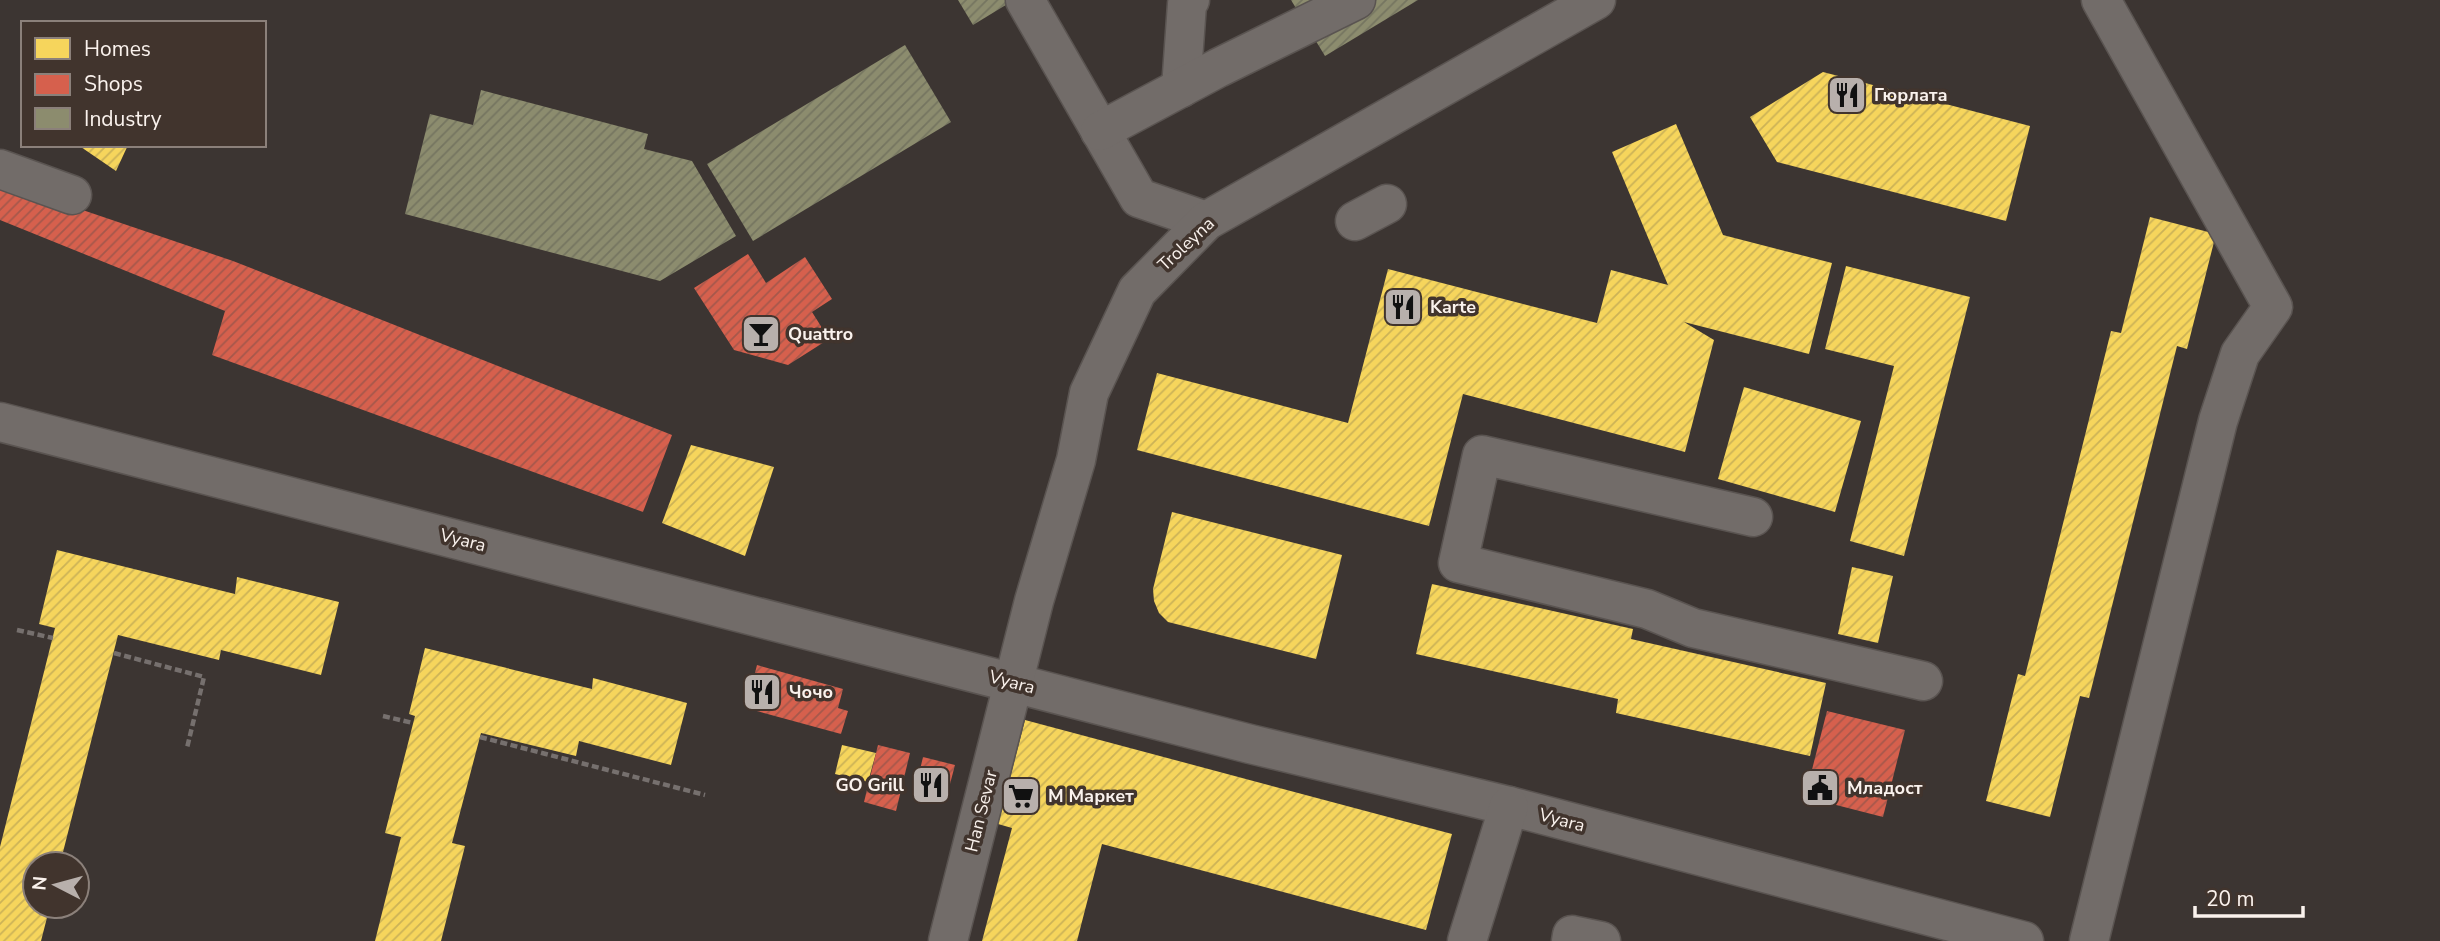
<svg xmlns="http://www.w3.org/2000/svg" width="2440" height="941" font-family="'Nunito Sans',sans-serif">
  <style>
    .homes { fill: url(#homes-hatch) }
    .shops { fill: url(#shops-hatch) }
    .industry { fill: url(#industry-hatch) }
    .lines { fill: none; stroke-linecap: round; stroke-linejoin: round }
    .minor-casing { stroke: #5a5451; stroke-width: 41 }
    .path { stroke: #76706e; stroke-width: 4.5; stroke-dasharray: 7 3.5; stroke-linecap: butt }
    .minor { stroke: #726c69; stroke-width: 38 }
    .labels { text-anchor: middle; stroke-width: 7; stroke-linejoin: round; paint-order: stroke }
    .poi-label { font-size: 18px; font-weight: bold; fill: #faf2ed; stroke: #41342d; text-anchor: start }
    .street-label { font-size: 18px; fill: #faf2ed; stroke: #41342d }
  </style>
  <defs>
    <pattern id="homes-hatch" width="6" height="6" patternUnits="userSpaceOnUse" patternTransform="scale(1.75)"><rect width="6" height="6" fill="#f6d55c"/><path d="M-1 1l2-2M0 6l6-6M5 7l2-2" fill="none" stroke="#cbb257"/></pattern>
    <pattern id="shops-hatch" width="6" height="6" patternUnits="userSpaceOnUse" patternTransform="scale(1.75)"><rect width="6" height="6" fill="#d6604d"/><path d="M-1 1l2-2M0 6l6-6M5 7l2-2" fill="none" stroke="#a5584b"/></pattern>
    <pattern id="industry-hatch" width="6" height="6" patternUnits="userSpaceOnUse" patternTransform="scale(1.75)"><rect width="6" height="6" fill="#8c8c6e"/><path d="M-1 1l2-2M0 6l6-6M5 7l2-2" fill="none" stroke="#757560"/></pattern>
  </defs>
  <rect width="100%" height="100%" fill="#3c3532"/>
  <!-- homes -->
  <g class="homes">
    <path d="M1823 72 2030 126 2006 221 1777 162 1750 117Z"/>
    <path d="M1676 124 1723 235 1832 263 1809 354 1684 322 1714 340 1685 452 1463 394 1429 526 1137 450 1157 373 1348 423 1388 269 1597 323 1611 270 1668 285 1612 152Z"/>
    <path d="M78 145H128L116 171Z"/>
    <path d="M2150 217 2216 234 2187 349 2177 346 2089 698 2080 696 2050 817 1986 801 2018 674 2025 676 2111 331 2121 333Z"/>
    <path d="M1846 266 1970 297 1904 556 1850 541 1894 366 1825 349Z"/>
    <path d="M1744 387 1861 421 1835 512 1718 479Z"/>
    <path d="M691 445 774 467 745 556 662 523Z"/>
    <path d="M1172 512 1342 555 1316 659 1168 622 1159 613 1154 601 1153 589Z"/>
    <path d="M57 550 235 594 237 577 339 602 321 675 221 650 219 660 118 635 60 864H35V906H50L41 941H0V847L55 628 39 624Z"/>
    <path d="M1852 567 1893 576 1878 643 1838 634Z"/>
    <path d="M1432 584 1633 629 1631 639 1826 683 1810 756 1616 713 1618 699 1416 654Z"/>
    <path d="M425 648 592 689 593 678 687 703 671 765 579 741 576 756 481 733 452 843 465 846 441 941H375L401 837 385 833 415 716 409 714Z"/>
    <path d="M1025 720 1452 834 1426 930 1102 844 1077 941H982L1012 828 998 824Z"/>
    <path d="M842 745 876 753 868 782 835 774Z"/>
  </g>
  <!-- shops -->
  <g class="shops">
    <path d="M0 182 233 261 672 435 643 512 212 355 225 311 0 220Z"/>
    <path d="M748 254 766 283 805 257 832 299 812 312 829 339 788 365 734 350 694 288Z"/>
    <path d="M757 665 843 689 838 708 848 711 841 734 746 708Z"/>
    <path d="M1827 711 1905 730 1883 817 1805 797Z"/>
    <path d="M878 745 910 753 896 811 864 802Z"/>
    <path d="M923 757 955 765 950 784 943 782 938 801 914 795Z"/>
  </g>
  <!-- industry -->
  <g class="industry">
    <path d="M958 0H1014L973 25Z"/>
    <path d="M1291 0H1418L1325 56Z"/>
    <path d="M905 45 951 122 753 241 707 164Z"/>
    <path d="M481 90 648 134 644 149 692 161 736 236 660 281 405 214 430 114 473 125Z"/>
  </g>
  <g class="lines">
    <!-- minor casing -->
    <g class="minor-casing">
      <g id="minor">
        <path d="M1025 0 1139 198 1206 221"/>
        <path d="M1181 88 1187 4 1190 0"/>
        <path d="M1100 131 1218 68 1356 0"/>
        <path d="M0 169 72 195"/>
        <path d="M1355 221 1387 204"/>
        <path d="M0 422 1250 744 1509 806 2024 941"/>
        <path d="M1753 517 1482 455 1458 563 1647 609 1693 628 1923 681"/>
        <path d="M948 941 1034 601 1076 460 1089 393 1137 291 1206 221 1596 0"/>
        <path d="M1467 941 1509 806"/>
        <path d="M1571 941 1572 935 1601 941"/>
        <path d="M2089 941 2218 421 2240 354 2273 307 2101 0"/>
      </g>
    </g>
    <!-- path -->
    <g class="path">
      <path d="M17 630 53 638"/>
      <path d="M114 653 204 677 187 748"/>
      <path d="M383 716 413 723"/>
      <path d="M480 737 705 795"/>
    </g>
    <!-- minor -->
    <use href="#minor" class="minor"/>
  </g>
  <!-- icons -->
  <defs>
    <g id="restaurant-square" transform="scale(2.0125)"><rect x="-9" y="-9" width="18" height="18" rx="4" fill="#b8b0ac" stroke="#41342d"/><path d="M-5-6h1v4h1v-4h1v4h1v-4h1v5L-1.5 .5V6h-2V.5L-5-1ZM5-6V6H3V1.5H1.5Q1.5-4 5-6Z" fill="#111"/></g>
    <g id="bar-square" transform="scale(2.0125)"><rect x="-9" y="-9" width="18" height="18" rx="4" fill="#b8b0ac" stroke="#41342d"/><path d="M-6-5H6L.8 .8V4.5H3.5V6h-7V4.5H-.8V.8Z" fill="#111"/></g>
    <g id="civic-square" transform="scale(2.0125)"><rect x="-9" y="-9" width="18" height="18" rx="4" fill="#b8b0ac" stroke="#41342d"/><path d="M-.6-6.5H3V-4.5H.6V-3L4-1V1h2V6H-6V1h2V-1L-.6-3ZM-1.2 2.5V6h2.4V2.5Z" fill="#111"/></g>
    <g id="supermarket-square" transform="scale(2.0125)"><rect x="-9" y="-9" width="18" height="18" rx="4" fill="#b8b0ac" stroke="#41342d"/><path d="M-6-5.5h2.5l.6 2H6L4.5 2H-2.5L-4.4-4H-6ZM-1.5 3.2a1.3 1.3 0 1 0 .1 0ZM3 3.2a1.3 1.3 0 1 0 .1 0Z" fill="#111"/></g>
  </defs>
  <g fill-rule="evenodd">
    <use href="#restaurant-square" x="1847" y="95"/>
    <use href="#restaurant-square" x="1403" y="307"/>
    <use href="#bar-square" x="761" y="334"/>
    <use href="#restaurant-square" x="762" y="692"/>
    <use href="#restaurant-square" x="931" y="785"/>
    <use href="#civic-square" x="1820" y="788"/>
    <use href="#supermarket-square" x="1021" y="796"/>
  </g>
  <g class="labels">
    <!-- poi labels -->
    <g class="poi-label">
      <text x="1874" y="101">Гюрлата</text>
      <text x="1430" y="313">Karte</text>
      <text x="788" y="340">Quattro</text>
      <text x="789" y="698">Чочо</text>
      <text x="904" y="791" text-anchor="end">GO Grill</text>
      <text x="1847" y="794">Младост</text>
      <text x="1048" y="802">М Маркет</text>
    </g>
    <!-- street labels -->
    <g class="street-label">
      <text transform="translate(1186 244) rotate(-43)" y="6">Troleyna</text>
      <text transform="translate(463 540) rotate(14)" y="6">Vyara</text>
      <text transform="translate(1012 682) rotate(15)" y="6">Vyara</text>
      <text transform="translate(981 811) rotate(-76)" y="6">Han Sevar</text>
      <text transform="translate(1562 820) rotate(15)" y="6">Vyara</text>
    </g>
  </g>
  <!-- legend -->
  <rect x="21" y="21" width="245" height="126" fill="#41342d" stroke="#8b807a" stroke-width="2"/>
  <rect x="35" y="38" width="35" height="21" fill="#f6d55c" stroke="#8b807a" stroke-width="2"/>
  <text x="84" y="56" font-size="21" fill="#faf2ed">Homes</text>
  <rect x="35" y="74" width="35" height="21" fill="#d6604d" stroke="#8b807a" stroke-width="2"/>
  <text x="84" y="91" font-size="21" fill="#faf2ed">Shops</text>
  <rect x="35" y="108" width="35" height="21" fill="#8c8c6e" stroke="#8b807a" stroke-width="2"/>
  <text x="84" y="126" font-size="21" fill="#faf2ed">Industry</text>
  <!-- north arrow -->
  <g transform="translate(56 885) rotate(276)"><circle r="33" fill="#41342d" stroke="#8b807a" stroke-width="2"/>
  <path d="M0-5L12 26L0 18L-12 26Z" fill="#b8b0ac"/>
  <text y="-10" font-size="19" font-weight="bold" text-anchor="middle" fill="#faf2ed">N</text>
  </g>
  <!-- scale -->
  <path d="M2195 906v10h108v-10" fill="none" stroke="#faf2ed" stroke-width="3.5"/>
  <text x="2206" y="906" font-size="21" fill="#faf2ed" stroke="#41342d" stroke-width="5" paint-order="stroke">20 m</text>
</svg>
